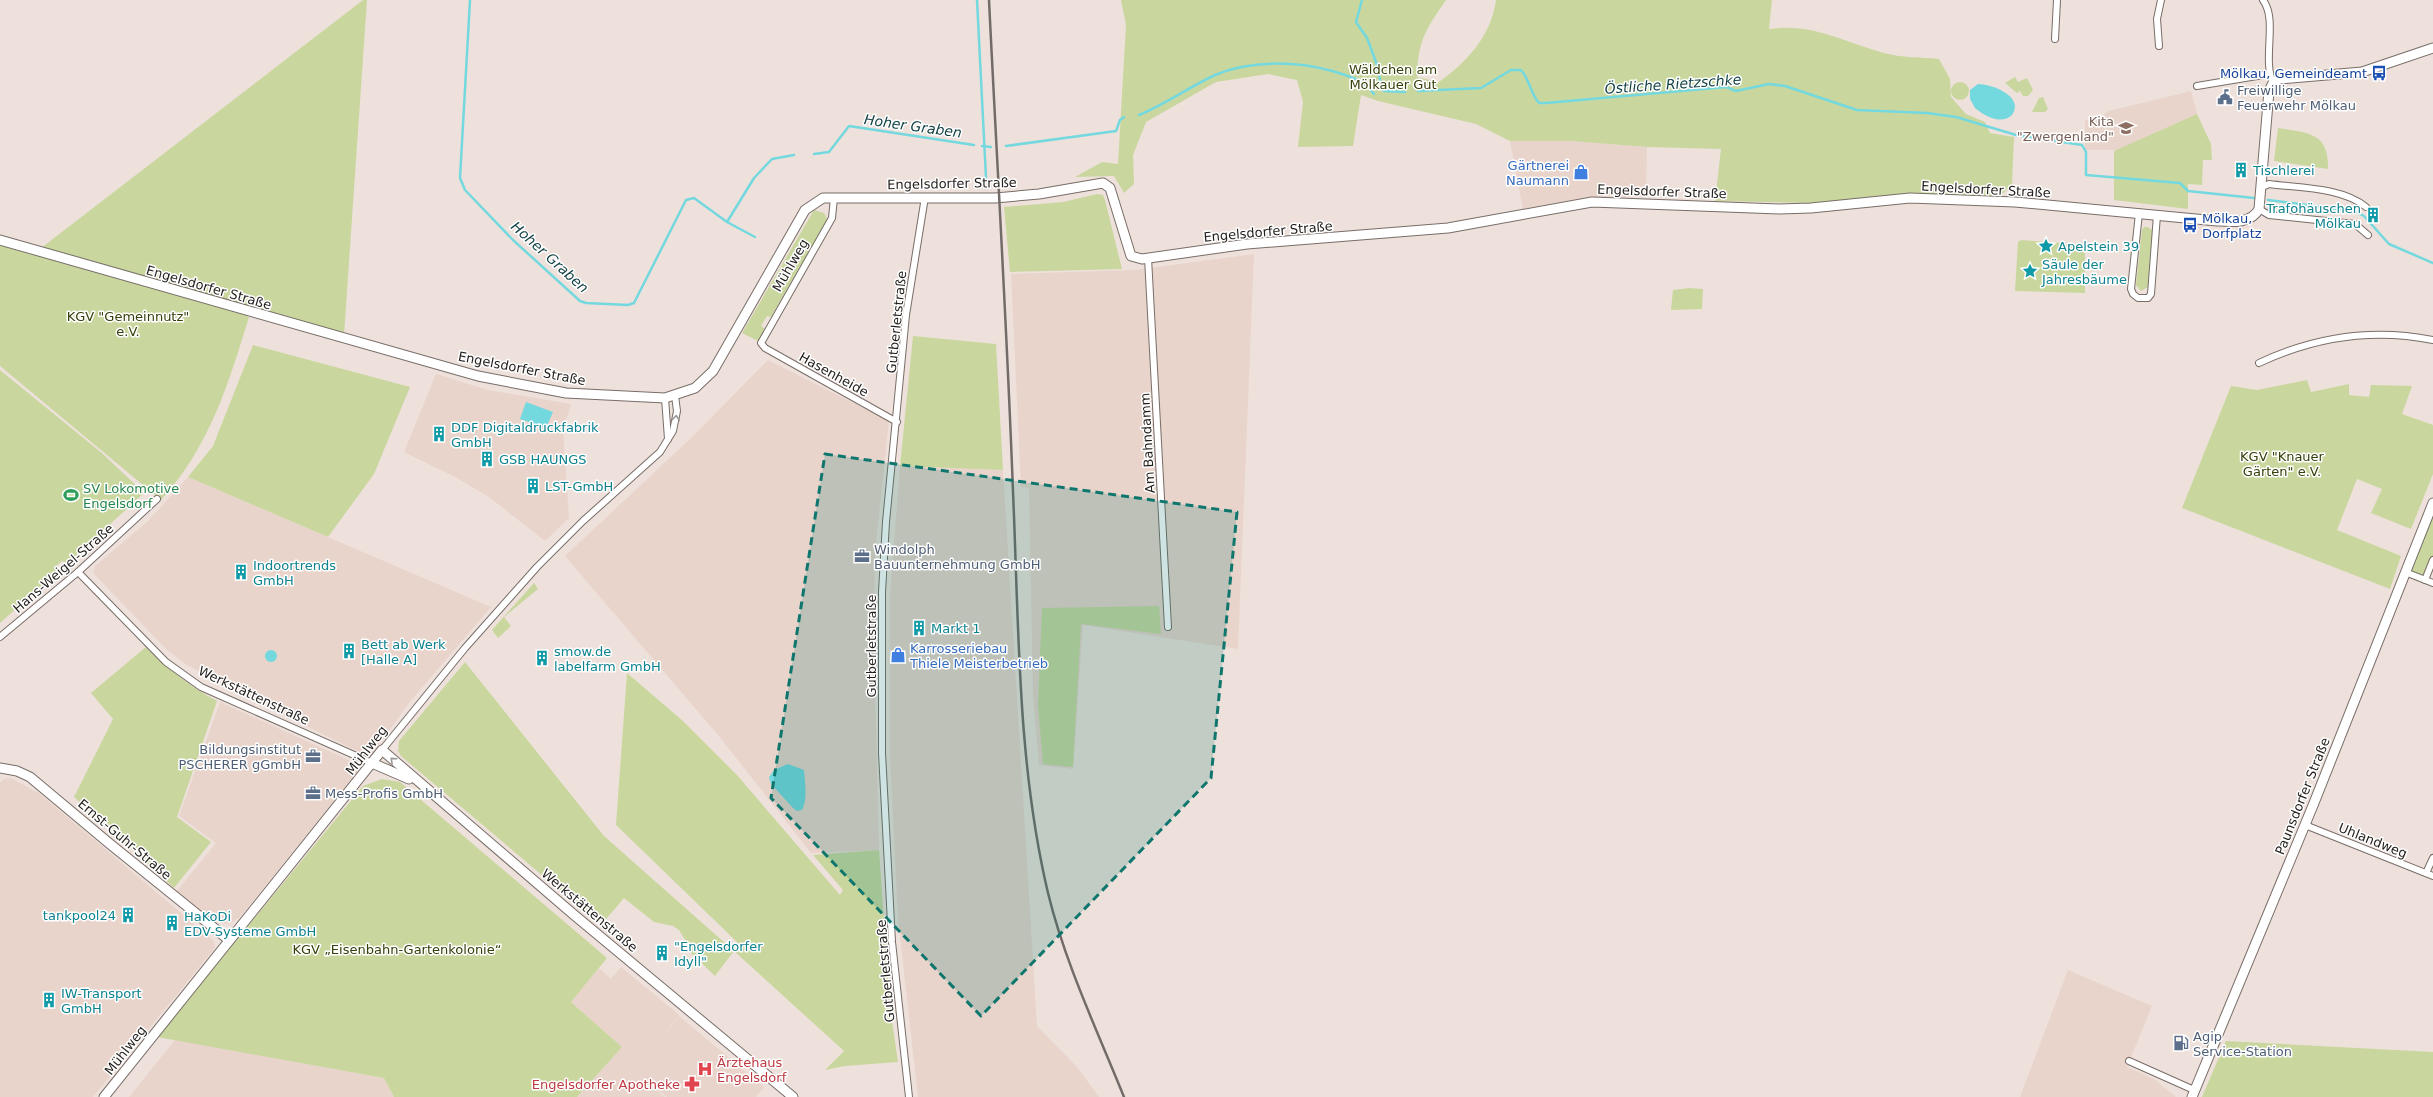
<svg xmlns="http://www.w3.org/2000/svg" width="2433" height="1097" font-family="'DejaVu Sans',sans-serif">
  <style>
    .built { fill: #e9d4cb }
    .green { fill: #c9d79e }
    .water { fill: #74d8df }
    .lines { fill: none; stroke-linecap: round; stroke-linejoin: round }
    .stream { stroke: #74d8df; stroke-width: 2.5 }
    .street-casing { stroke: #786d68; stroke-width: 8 }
    .secondary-casing { stroke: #786d68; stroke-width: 11 }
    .street { stroke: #fff; stroke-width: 6 }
    .secondary { stroke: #fff; stroke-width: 9 }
    .rail { stroke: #736b68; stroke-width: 2.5 }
    .oneway { stroke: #9b9998 }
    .marked { fill: #0f766e; fill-opacity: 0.2; stroke: #0f766e; stroke-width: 3; stroke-dasharray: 8 5; stroke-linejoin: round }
    .labels { text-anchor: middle; stroke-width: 3; stroke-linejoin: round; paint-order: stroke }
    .park-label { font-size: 13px; fill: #353f09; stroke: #fff }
    .transit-label { font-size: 13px; fill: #164399; stroke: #fff; text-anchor: end }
    .service-label { font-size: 13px; fill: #4e5e75; stroke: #fff; text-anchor: start }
    .education-label { font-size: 13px; fill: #785e54; stroke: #fff; text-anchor: end }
    .shop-label { font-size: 13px; fill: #366cbe; stroke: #fff; text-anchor: end }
    .culture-label { font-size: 13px; fill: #0d838f; stroke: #fff; text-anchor: start }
    .street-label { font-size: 13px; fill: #211d1b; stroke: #fff }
    .leisure-label { font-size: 13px; fill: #27864d; stroke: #fff; text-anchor: start }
    .health-label { font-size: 13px; fill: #be3a42; stroke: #fff; text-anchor: start }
    .water-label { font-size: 14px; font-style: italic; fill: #144346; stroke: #fff }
  </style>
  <rect width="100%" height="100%" fill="#eee1db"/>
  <!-- built -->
  <g class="built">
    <path d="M2191 91 2197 114 2117 150H2085V120H2095L2109 111Z"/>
    <path d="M1510 141H1571L1647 147 1646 197H1587L1523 209Z"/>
    <path d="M1254 254 1238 649 1083 625 1073 769 1039 765 1033 693 1029 488 1021 487 1011 274 1135 270Z"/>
    <path d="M768 360 889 421 875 552 874 646 879 850 811 853 718 735 565 556 691 438Z"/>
    <path d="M436 374 488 390 571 404 563 430 569 518 545 541 489 497 455 477 404 452Z"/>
    <path d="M900 466 1003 470 1037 1026 1078 1068 1099 1097H918L898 919 890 754V596Z"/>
    <path d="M188 477 491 607 409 703 370 757 256 702 187 665 167 650 93 573 95 566 148 521Z"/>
    <path d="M220 702 362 766 240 917 230 924 212 921 176 892 216 843 179 816Z"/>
    <path d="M11 778 40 794 214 941 215 948 93 1097H0V783L4 779Z"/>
    <path d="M621 967 679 1015 645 1059 679 1016 764 1087 756 1097H667L635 1072 665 1097H577L622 1047 571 1002 599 968 611 979Z"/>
    <path d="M2068 970 2152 1006 2127 1067 2154 1079 2176 1097H2020Z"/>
    <path d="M175 1040 384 1078 394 1097H129Z"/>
  </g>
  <!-- green -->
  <g class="green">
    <path d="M363 0H367L344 335 247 307 245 315 249 317C228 385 210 446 161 500L0 366V245L32 255Z"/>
    <path d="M1121 0H1446C1426 29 1418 40 1417 77L1439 82C1468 61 1491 36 1496 0H1772L1769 29C1814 23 1843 42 1884 53 1901 58 1922 57 1939 59L1950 79 1951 97 1966 114 1985 122 1990 133 2014 137 2012 185 2000 196 1901 194 1812 203 1715 201 1721 149 1647 147 1571 141H1510L1476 124 1378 101 1361 95 1353 146 1298 147 1303 102 1297 80 1268 74 1216 82 1146 122 1133 155 1134 184 1124 193 1114 176 1075 177 1102 162 1118 164 1126 25Z"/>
    <path d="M2015 77 2018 82 2027 78 2033 90 2028 96H2023L2020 91 2017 93 2005 83Z"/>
    <circle cx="1960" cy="91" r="9"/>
    <path d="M2043 97 2048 109 2045 112H2032L2039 98Z"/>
    <path d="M2197 114 2211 144 2212 160H2203L2202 185 2188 184V209L2114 200V151Z"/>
    <path d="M2278 128C2308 133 2329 132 2328 169L2274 161Z"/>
    <path d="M1097 194 1103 195 1105 200 1122 269 1010 272 1004 207 1063 202Z"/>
    <path d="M814 210 824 213 827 218 826 222 771 317 767 316 761 326 765 329 758 341 742 333Z"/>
    <path d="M2144 227H2148L2153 231 2148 287 2141 291 2136 285 2142 230Z"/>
    <path d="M2021 240 2085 245V293L2015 291 2018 242Z"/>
    <path d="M1689 288 1703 289 1702 309 1671 310 1673 290Z"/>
    <path d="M913 336 996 344 1003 470 900 466Z"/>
    <path d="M253 345 410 387 374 474 328 537 188 477 213 446Z"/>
    <path d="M0 370 103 454 144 493 68 563 62 561 57 565 58 571 0 623Z"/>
    <path d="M2307 380 2311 392 2349 384V395L2369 397 2371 385 2412 386 2402 414 2433 425V474L2411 529 2371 513 2382 489 2357 479 2337 530 2401 556 2390 589 2182 508 2231 386 2257 390Z"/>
    <path d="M2433 503V560L2425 580 2405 572Z"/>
    <path d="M534 583 538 589 504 617 511 626 498 638 492 630Z"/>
    <path d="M1159 606 1161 634 1081 624 1073 767 1043 764 1038 705 1042 608Z"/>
    <path d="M146 647C168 669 190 687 217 701L177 817 211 842 174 888 74 797 113 719 91 693Z"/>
    <path d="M465 662 604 836 734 951 738 943 616 825 627 673 683 721 737 775 840 895 843 890 813 855 879 850 890 1007 898 1062 845 1066 825 1070 844 1051 734 951 715 976 688 950 687 943 679 930 673 926 654 922 624 898 601 925 401 756 398 751 399 741Z"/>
    <path d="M382 779 400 782 607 958 571 1002 622 1047 577 1097H394L384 1078 157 1037 363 786Z"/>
    <path d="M2226 1041 2433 1052V1097H2202Z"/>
  </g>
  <!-- water -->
  <g class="water">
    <path d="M1978 84C1991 84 2025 96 2012 115 2001 125 1984 116 1975 108L1970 99V90Z"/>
    <path d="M526 402 553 412 546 428 520 419Z"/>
    <circle cx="271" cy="656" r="6"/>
    <path d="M788 764 804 770C805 783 808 799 802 810L797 811 793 808 771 784 769 777 774 770Z"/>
  </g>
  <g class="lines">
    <!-- stream -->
    <g class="stream">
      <path d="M470 0 460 178 465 190 513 240 580 301 586 303 628 305 634 303 686 200 694 198 727 222 754 178 772 159 794 155"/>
      <path d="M977 0 986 178"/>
      <path d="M1362 0 1356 22 1367 38 1376 62 1382 88 1384 91 1405 92"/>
      <path d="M1418 91 1481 88 1511 70H1521C1530 80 1530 93 1539 103H1546L1726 87 1736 91 1769 84 1785 86 1857 110 1927 113 1956 117 2016 135 2082 145 2086 152V175L2180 183 2188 191 2254 198"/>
      <path d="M1139 115C1166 104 1189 87 1215 75 1250 60 1296 61 1332 71 1349 76 1364 80 1374 94"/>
      <path d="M982 146 991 147"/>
      <path d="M1006 146 1116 131 1120 120 1124 117"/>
      <path d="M814 154 829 152 849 126 974 145"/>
      <path d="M2268 200 2354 211 2364 216 2389 244 2433 263"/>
      <path d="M727 222 755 237"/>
    </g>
    <!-- street casing -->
    <g class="street-casing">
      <g id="street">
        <path d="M2263 0C2278 20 2262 59 2273 83"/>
        <path d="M2055 39 2057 0"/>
        <path d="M2159 46 2157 19 2161 0"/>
        <path d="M2197 86 2269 74"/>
        <path d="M2262 187 2269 184C2299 188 2342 187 2366 207"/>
        <path d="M834 198 832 218 761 343 765 348 897 422"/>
        <path d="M2259 209 2269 215 2355 224 2368 235"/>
        <path d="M2139 213 2131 289 2133 294 2138 298H2148L2151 294 2157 215"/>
        <path d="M1148 258 1168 627"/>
        <path d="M2259 363C2314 337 2373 328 2433 340"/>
        <path d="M665 398 668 439"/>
        <path d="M78 572 166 662 201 687 372 763"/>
        <path d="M2405 572 2433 583"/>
        <path d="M2425 580 2433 560"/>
        <path d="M0 637 78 572 157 499"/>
        <path d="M382 750 465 648 537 567 583 521 660 452 673 431 677 411 675 396"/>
        <path d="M2305 825 2433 876"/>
        <path d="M2426 873 2433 858"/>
        <path d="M2129 1061 2194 1090"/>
        <path d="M909 1097 892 942 882 753V592L886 522 906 315 925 197"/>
      </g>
    </g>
    <!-- secondary casing -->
    <g class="secondary-casing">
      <g id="secondary">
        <path d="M0 240 478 376 566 393 665 398 695 388 713 371 805 210 823 198H995L1039 194 1103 183 1110 188 1131 256 1142 259 1247 244 1448 228 1592 202 1779 209 1811 208 1910 198 2015 202 2217 221C2232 222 2251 224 2259 209L2269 91 2273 83 2279 79 2362 72 2433 48"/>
        <path d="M372 763 409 779"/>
        <path d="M0 768 17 771 30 777 110 844 229 940"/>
        <path d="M104 1097 382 750 573 914 793 1097"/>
        <path d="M2192 1097 2314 803 2433 503"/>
      </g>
    </g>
    <!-- street -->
    <use href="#street" class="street"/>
    <!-- secondary -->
    <use href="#secondary" class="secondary"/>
    <!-- rail -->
    <path class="rail" d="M989 0C997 164 1007 328 1013 492 1019 626 1017 762 1048 893 1065 963 1097 1030 1124 1097"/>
  </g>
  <!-- one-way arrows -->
  <defs><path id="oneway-chevron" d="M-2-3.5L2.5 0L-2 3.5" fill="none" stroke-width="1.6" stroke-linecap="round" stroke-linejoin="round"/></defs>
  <g class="oneway">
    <use href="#oneway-chevron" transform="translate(676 418) rotate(-84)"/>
    <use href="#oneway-chevron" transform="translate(393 760) rotate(-138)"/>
  </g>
  <!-- marked area -->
  <path class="marked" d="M825 454 1237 512 1211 778 981 1016 771 798Z"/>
  <!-- icons -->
  <defs>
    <g id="bus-bare" transform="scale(1.2)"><path d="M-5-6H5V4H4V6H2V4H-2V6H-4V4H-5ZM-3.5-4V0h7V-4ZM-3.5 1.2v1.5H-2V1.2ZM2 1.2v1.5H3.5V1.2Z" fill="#1a4fb4" stroke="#fff" stroke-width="2.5" paint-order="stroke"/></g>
    <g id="civic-bare" transform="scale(1.2)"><path d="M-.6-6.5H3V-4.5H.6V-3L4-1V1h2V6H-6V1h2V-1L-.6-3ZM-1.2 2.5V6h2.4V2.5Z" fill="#5c6f8a" stroke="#fff" stroke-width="2.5" paint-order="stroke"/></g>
    <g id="school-bare" transform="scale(1.2)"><path d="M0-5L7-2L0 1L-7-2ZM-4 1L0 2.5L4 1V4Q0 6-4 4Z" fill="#8d6e63" stroke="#fff" stroke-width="2.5" paint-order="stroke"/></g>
    <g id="building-bare" transform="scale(1.2)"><path d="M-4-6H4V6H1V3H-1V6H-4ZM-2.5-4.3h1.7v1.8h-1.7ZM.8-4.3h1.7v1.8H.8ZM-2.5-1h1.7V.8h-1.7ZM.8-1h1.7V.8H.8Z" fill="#0f9aa8" stroke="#fff" stroke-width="2.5" paint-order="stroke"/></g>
    <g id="shop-bare" transform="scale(1.2)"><path d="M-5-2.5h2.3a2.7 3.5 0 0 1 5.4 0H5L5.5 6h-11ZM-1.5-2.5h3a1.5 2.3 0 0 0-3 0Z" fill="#3f7fe0" stroke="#fff" stroke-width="2.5" paint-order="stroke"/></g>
    <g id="sight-bare" transform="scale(1.2)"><path d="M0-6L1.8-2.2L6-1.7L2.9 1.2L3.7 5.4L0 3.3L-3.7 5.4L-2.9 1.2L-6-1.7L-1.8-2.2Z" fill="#0f9aa8" stroke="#fff" stroke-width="2.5" paint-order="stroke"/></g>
    <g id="stadium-bare" transform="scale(1.2)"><path d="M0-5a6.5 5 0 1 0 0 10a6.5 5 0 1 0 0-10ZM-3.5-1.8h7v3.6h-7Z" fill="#2e9e5b" stroke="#fff" stroke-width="2.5" paint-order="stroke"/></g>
    <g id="office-bare" transform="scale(1.2)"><path d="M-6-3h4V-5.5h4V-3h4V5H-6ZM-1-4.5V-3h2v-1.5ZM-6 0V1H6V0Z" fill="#5c6f8a" stroke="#fff" stroke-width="2.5" paint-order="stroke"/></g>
    <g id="fuel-bare" transform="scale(1.2)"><path d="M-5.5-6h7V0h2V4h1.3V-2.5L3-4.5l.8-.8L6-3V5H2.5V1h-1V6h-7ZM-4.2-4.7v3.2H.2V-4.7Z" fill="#5c6f8a" stroke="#fff" stroke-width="2.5" paint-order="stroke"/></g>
    <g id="hospital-bare" transform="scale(1.2)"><path d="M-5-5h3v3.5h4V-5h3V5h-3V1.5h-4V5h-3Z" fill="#e0444e" stroke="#fff" stroke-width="2.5" paint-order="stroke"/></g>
    <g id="pharmacy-bare" transform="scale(1.2)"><path d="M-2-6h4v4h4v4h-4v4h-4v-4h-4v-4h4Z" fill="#e0444e" stroke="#fff" stroke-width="2.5" paint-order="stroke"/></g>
  </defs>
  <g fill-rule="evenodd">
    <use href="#bus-bare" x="2379" y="73"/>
    <use href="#civic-bare" x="2225" y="97"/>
    <use href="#school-bare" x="2126" y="128"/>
    <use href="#building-bare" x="2241" y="170"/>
    <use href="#shop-bare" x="1581" y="172"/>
    <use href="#building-bare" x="2373" y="215"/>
    <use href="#bus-bare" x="2190" y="225"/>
    <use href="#sight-bare" x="2046" y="246"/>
    <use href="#sight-bare" x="2030" y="271"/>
    <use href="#building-bare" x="439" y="434"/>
    <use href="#building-bare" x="487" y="459"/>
    <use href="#building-bare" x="533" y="486"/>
    <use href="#stadium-bare" x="71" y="495"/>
    <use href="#office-bare" x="862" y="556"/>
    <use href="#building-bare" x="241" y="572"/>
    <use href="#building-bare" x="919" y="628"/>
    <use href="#building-bare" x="349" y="651"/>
    <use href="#shop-bare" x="898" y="655"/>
    <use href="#building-bare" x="542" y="658"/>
    <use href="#office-bare" x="313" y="756"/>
    <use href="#office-bare" x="313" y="793"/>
    <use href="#building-bare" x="128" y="915"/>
    <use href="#building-bare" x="172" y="923"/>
    <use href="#building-bare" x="662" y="953"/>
    <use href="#building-bare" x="49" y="1000"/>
    <use href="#fuel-bare" x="2181" y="1043"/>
    <use href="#hospital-bare" x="705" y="1069"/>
    <use href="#pharmacy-bare" x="692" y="1084"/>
  </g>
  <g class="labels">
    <!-- park labels -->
    <g class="park-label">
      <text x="1393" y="74">Wäldchen am<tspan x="1393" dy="15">Mölkauer Gut</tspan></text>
      <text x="128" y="321">KGV "Gemeinnutz"<tspan x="128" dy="15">e.V.</tspan></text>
      <text x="2282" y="461">KGV "Knauer<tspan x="2282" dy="15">Gärten" e.V.</tspan></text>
      <text x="397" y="954">KGV „Eisenbahn-Gartenkolonie“</text>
    </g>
    <!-- transit labels -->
    <g class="transit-label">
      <text x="2367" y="78">Mölkau, Gemeindeamt</text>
      <text x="2202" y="223" text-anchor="start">Mölkau,<tspan x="2202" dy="15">Dorfplatz</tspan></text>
    </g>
    <!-- service labels -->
    <g class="service-label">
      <text x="2237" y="95">Freiwillige<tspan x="2237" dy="15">Feuerwehr Mölkau</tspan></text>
      <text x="874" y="554">Windolph<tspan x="874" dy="15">Bauunternehmung GmbH</tspan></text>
      <text x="301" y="754" text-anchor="end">Bildungsinstitut<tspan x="301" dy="15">PSCHERER gGmbH</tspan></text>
      <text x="325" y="798">Mess-Profis GmbH</text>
      <text x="2193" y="1041">Agip<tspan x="2193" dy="15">Service-Station</tspan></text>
    </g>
    <!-- education labels -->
    <g class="education-label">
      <text x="2114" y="126">Kita<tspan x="2114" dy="15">"Zwergenland"</tspan></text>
    </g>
    <!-- shop labels -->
    <g class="shop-label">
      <text x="1569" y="170">Gärtnerei<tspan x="1569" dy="15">Naumann</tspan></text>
      <text x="910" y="653" text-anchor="start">Karrosseriebau<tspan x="910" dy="15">Thiele Meisterbetrieb</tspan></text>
    </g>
    <!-- culture labels -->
    <g class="culture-label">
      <text x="2253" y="175">Tischlerei</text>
      <text x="2361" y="213" text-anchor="end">Trafohäuschen<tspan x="2361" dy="15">Mölkau</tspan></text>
      <text x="2058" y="251">Apelstein 39</text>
      <text x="2042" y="269">Säule der<tspan x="2042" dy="15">Jahresbäume</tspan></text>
      <text x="451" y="432">DDF Digitaldruckfabrik<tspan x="451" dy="15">GmbH</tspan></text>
      <text x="499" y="464">GSB HAUNGS</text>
      <text x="545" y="491">LST-GmbH</text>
      <text x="253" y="570">Indoortrends<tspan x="253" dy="15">GmbH</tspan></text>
      <text x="931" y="633">Markt 1</text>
      <text x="361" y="649">Bett ab Werk<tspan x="361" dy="15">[Halle A]</tspan></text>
      <text x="554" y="656">smow.de<tspan x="554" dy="15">labelfarm GmbH</tspan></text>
      <text x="116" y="920" text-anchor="end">tankpool24</text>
      <text x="184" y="921">HaKoDi<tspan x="184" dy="15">EDV-Systeme GmbH</tspan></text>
      <text x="674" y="951">"Engelsdorfer<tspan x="674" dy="15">Idyll"</tspan></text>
      <text x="61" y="998">IW-Transport<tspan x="61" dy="15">GmbH</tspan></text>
    </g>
    <!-- street labels -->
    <g class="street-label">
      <text transform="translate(952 183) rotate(-1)" y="5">Engelsdorfer Straße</text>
      <text transform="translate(1986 189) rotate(3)" y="5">Engelsdorfer Straße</text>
      <text transform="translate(1662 191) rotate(2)" y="5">Engelsdorfer Straße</text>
      <text transform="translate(1268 231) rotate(-5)" y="5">Engelsdorfer Straße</text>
      <text transform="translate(790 265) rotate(-60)" y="5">Mühlweg</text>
      <text transform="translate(209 287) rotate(16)" y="5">Engelsdorfer Straße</text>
      <text transform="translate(896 322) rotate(-84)" y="5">Gutberletstraße</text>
      <text transform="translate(522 368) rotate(11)" y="5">Engelsdorfer Straße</text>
      <text transform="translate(834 374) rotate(29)" y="5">Hasenheide</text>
      <text transform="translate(1147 443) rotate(-93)" y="5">Am Bahndamm</text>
      <text transform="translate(63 568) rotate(-41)" y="5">Hans-Weigel-Straße</text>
      <text transform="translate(871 646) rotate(-90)" y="5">Gutberletstraße</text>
      <text transform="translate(254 695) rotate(25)" y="5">Werkstättenstraße</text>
      <text transform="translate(366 750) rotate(-52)" y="5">Mühlweg</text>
      <text transform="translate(2302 796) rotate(-68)" y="5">Paunsdorfer Straße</text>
      <text transform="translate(125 839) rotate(40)" y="5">Ernst-Guhr-Straße</text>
      <text transform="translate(2373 840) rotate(22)" y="5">Uhlandweg</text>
      <text transform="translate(590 910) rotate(40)" y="5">Werkstättenstraße</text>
      <text transform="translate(885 971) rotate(-95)" y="5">Gutberletstraße</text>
      <text transform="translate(125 1050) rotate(-52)" y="5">Mühlweg</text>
    </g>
    <!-- leisure labels -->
    <g class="leisure-label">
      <text x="83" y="493">SV Lokomotive<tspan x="83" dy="15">Engelsdorf</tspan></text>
    </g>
    <!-- health labels -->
    <g class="health-label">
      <text x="717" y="1067">Ärztehaus<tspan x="717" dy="15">Engelsdorf</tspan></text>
      <text x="680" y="1089" text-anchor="end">Engelsdorfer Apotheke</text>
    </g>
    <!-- water labels -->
    <g class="water-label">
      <text transform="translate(1673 84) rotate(-4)" y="5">Östliche Rietzschke</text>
      <text transform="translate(913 126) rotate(8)" y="5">Hoher Graben</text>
      <text transform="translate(550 257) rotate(42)" y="5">Hoher Graben</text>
    </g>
  </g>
</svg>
